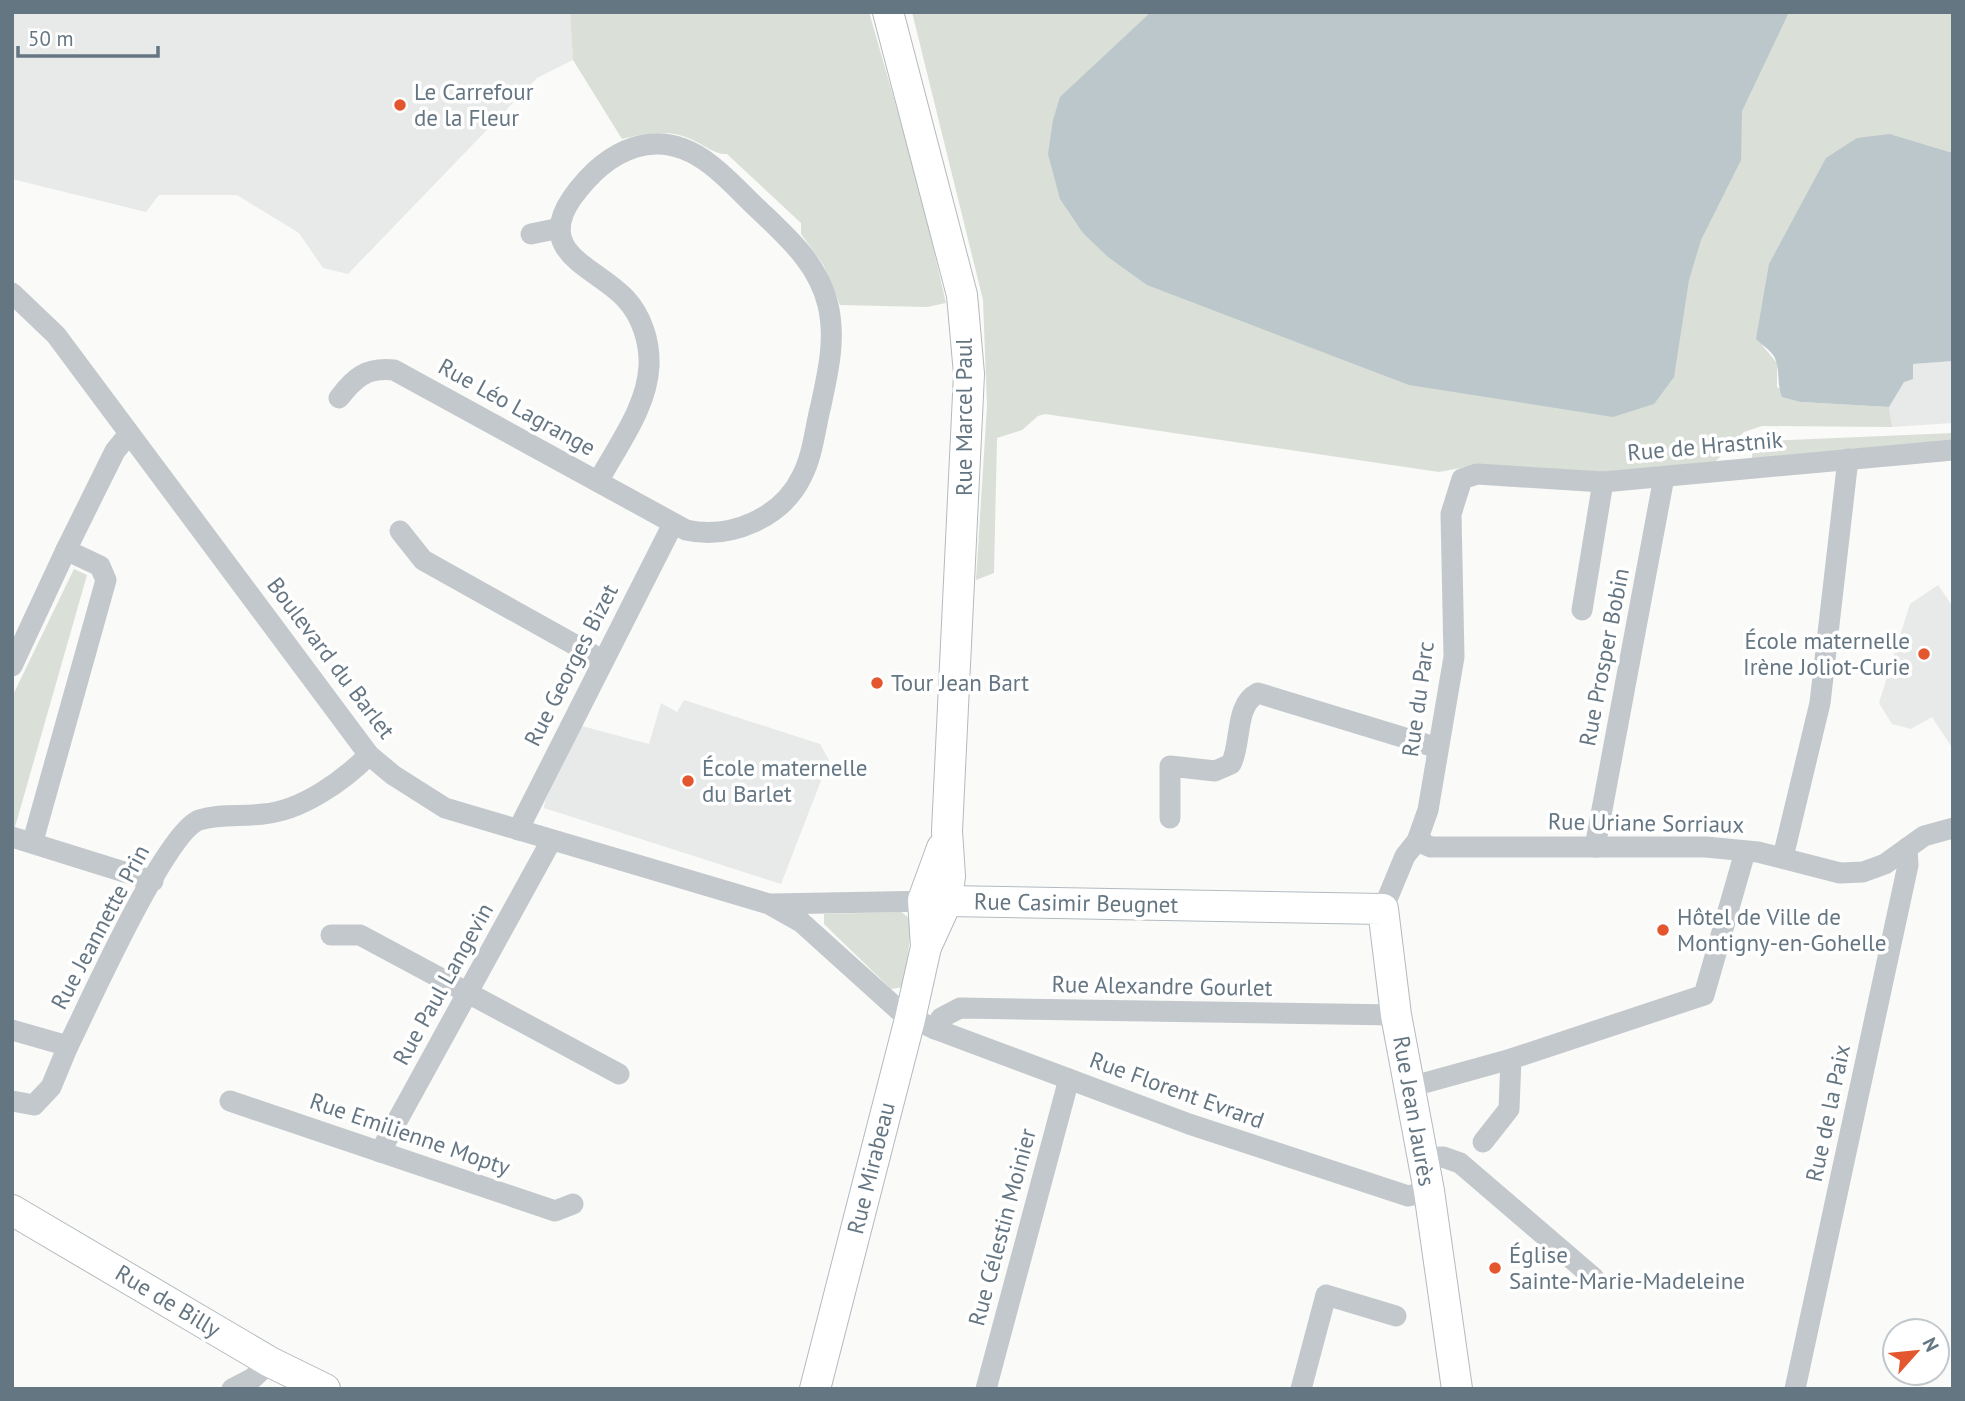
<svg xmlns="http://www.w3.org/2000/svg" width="1965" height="1401" font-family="'PT Sans',sans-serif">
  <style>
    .built { fill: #e8e9e9 }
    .green { fill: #dadfd7 }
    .water { fill: #bbc7cb }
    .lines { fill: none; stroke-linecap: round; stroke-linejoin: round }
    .secondary-casing { stroke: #b3babf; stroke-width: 32 }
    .street { stroke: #c3c8cc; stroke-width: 21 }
    .secondary { stroke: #fff; stroke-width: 30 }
    .poi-dot { fill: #e4572e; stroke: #fff; stroke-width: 2.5 }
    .labels { text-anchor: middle; stroke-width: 7; stroke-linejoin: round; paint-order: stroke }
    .poi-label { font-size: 23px; fill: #657683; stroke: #fff; text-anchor: start }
    .street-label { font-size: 23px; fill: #657683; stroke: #fff }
  </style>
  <rect width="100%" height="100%" fill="#fafaf8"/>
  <!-- built -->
  <g class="built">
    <path d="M12 12H570L573 60 537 78 348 274 323 268 299 233 237 195H159L146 212 12 179Z"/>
    <path d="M1953 361V423L1892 427 1889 407 1913 364Z"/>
    <path d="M1938 585 1953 607V749L1932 717 1911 729 1892 724 1879 703 1910 604Z"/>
    <path d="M684 700 820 744 829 760 781 884 544 808 545 801 582 726 649 744 661 703 677 712Z"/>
  </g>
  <!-- green -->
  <g class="green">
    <path d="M570 12H869L918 182 946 303 927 307 840 305 824 266 801 234V223L727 154C715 155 704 145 693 140 669 129 647 133 622 139L573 60Z"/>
    <path d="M912 12H1953V153L1890 134 1762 345 1777 363V387L1801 402 1889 407 1892 427 1762 426 1744 432 1713 464 1583 474 1471 466 1439 472 1045 414 1038 416 1022 430 997 438 994 573 976 580 987 406 983 300Z"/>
    <path d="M1953 433V442L1752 460V448L1765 441Z"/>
    <path d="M74 569 87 575 15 827 12 826V697Z"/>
    <path d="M901 912 912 920 904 987 891 989 824 924V914Z"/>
  </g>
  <!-- water -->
  <g class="water">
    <path d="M1151 12H1789L1742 111 1741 160 1701 240 1689 280 1674 377 1654 404 1613 417 1409 385 1147 285 1108 257 1083 233 1060 199 1048 154 1053 120 1060 97Z"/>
    <path d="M1890 134 1953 153V361L1913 364V379L1904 382 1889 407 1801 402 1782 397C1777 385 1780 374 1776 361 1774 352 1763 346 1756 339L1769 264 1826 158 1857 138Z"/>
  </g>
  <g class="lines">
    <!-- secondary casing -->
    <g class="secondary-casing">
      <g id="secondary">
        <path d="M888 12 962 295 969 374 947 831 950 876 947 901 926 947"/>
        <path d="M947 901 1383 909 1396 1015 1429 1191 1457 1389"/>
        <path d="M12 1210 270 1362 325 1389"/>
        <path d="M815 1389 910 1019 926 947 923 900 942 848"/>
      </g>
    </g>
    <!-- street -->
    <g class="street">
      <path d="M531 234 560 228"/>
      <path d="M12 293 56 335 369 755 393 775 445 808 769 904 801 922 903 1014 935 1029 1189 1124 1408 1196 1429 1191"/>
      <path d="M339 398C355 377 367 367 394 370L686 530C730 540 782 518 802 476 813 455 815 428 821 405 828 372 836 339 828 305 818 263 787 237 758 209 742 194 728 178 711 165 658 123 607 149 572 198 534 253 596 267 625 298 642 316 650 342 649 366 647 408 617 446 598 482"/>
      <path d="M400 531 423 560 602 660"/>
      <path d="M66 550 115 451 129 434"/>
      <path d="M1582 610 1603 482"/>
      <path d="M12 666 66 550 100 566 106 580 33 841"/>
      <path d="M1170 818V766L1215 771 1231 764C1242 743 1234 705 1258 693L1438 748"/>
      <path d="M518 830 673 524"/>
      <path d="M12 837 153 881"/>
      <path d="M1417 841 1431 847H1706L1758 852 1840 873 1863 872 1885 864 1924 836 1953 828"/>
      <path d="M1595 847 1664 477"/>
      <path d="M1783 857 1820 703 1848 459"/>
      <path d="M771 904 935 901"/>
      <path d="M1383 909 1405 856 1417 841 1428 810 1454 657 1451 514 1462 479 1477 474 1603 482 1953 450"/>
      <path d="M331 935H360L619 1074"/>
      <path d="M935 1029 941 1018 960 1008 1396 1015"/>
      <path d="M12 1030 68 1046 51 1087 34 1105 12 1101"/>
      <path d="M68 1046C88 1006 165 833 199 820 220 813 242 817 263 814 301 811 343 781 369 755"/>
      <path d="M1410 1087 1511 1059 1704 995 1745 852"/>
      <path d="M230 1101 555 1211 573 1204"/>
      <path d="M1483 1142 1509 1109 1511 1059"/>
      <path d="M380 1152 551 841"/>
      <path d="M1423 1158 1443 1157 1460 1163 1594 1278"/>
      <path d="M232 1389 253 1378 270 1362"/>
      <path d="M986 1389 1069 1079"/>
      <path d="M1301 1389 1326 1295 1396 1316"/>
      <path d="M1795 1389 1908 865 1907 848"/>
    </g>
    <!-- secondary -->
    <use href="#secondary" class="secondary"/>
  </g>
  <!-- markers -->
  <g class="poi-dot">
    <circle cx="400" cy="105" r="7"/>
    <circle cx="1924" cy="654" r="7"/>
    <circle cx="877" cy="683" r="7"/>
    <circle cx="688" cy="781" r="7"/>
    <circle cx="1663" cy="930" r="7"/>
    <circle cx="1495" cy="1268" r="7"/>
  </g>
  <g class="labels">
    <!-- poi labels -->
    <g class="poi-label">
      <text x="414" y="100">Le Carrefour<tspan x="414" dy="26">de la Fleur</tspan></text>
      <text x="1910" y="649" text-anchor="end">École maternelle<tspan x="1910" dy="26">Irène Joliot-Curie</tspan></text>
      <text x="891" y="691">Tour Jean Bart</text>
      <text x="702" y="776">École maternelle<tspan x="702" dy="26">du Barlet</tspan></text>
      <text x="1677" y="925">Hôtel de Ville de<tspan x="1677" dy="26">Montigny-en-Gohelle</tspan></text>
      <text x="1509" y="1263">Église<tspan x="1509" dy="26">Sainte-Marie-Madeleine</tspan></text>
    </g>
    <!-- street labels -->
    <g class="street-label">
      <text transform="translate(517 407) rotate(29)" y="8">Rue Léo Lagrange</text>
      <text transform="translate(964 417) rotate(-90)" y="8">Rue Marcel Paul</text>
      <text transform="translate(1705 446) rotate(-5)" y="8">Rue de Hrastnik</text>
      <text transform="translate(1604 657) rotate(-79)" y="8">Rue Prosper Bobin</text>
      <text transform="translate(331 658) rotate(53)" y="8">Boulevard du Barlet</text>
      <text transform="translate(571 665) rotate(-63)" y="8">Rue Georges Bizet</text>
      <text transform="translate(1418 699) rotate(-82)" y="8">Rue du Parc</text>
      <text transform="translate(1646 823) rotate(1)" y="8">Rue Uriane Sorriaux</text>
      <text transform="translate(1076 903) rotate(1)" y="8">Rue Casimir Beugnet</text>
      <text transform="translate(100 927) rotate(-62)" y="8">Rue Jeannette Prin</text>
      <text transform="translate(443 984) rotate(-61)" y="8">Rue Paul Langevin</text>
      <text transform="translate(1162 986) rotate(1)" y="8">Rue Alexandre Gourlet</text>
      <text transform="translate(1177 1090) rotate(20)" y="8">Rue Florent Evrard</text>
      <text transform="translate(1414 1111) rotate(80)" y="8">Rue Jean Jaurès</text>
      <text transform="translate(1828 1113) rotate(-78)" y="8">Rue de la Paix</text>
      <text transform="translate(410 1134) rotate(19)" y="8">Rue Emilienne Mopty</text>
      <text transform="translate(871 1168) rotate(-76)" y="8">Rue Mirabeau</text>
      <text transform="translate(1002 1227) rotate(-75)" y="8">Rue Célestin Moinier</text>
      <text transform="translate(168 1301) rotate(31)" y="8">Rue de Billy</text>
    </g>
  </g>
  <!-- border -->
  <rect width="1965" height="1401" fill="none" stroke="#657683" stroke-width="28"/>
  <!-- north arrow -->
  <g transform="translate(1916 1352) rotate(63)"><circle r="33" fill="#ffffff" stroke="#c1c8cd" stroke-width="2"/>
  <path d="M0-5L12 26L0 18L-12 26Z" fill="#e4572e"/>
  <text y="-10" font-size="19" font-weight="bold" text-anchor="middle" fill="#657683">N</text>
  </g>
  <!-- scale -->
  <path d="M18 46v10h140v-10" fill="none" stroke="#657683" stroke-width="3.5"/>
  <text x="28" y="46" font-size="21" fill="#657683" stroke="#ffffff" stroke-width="5" paint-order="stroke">50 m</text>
</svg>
